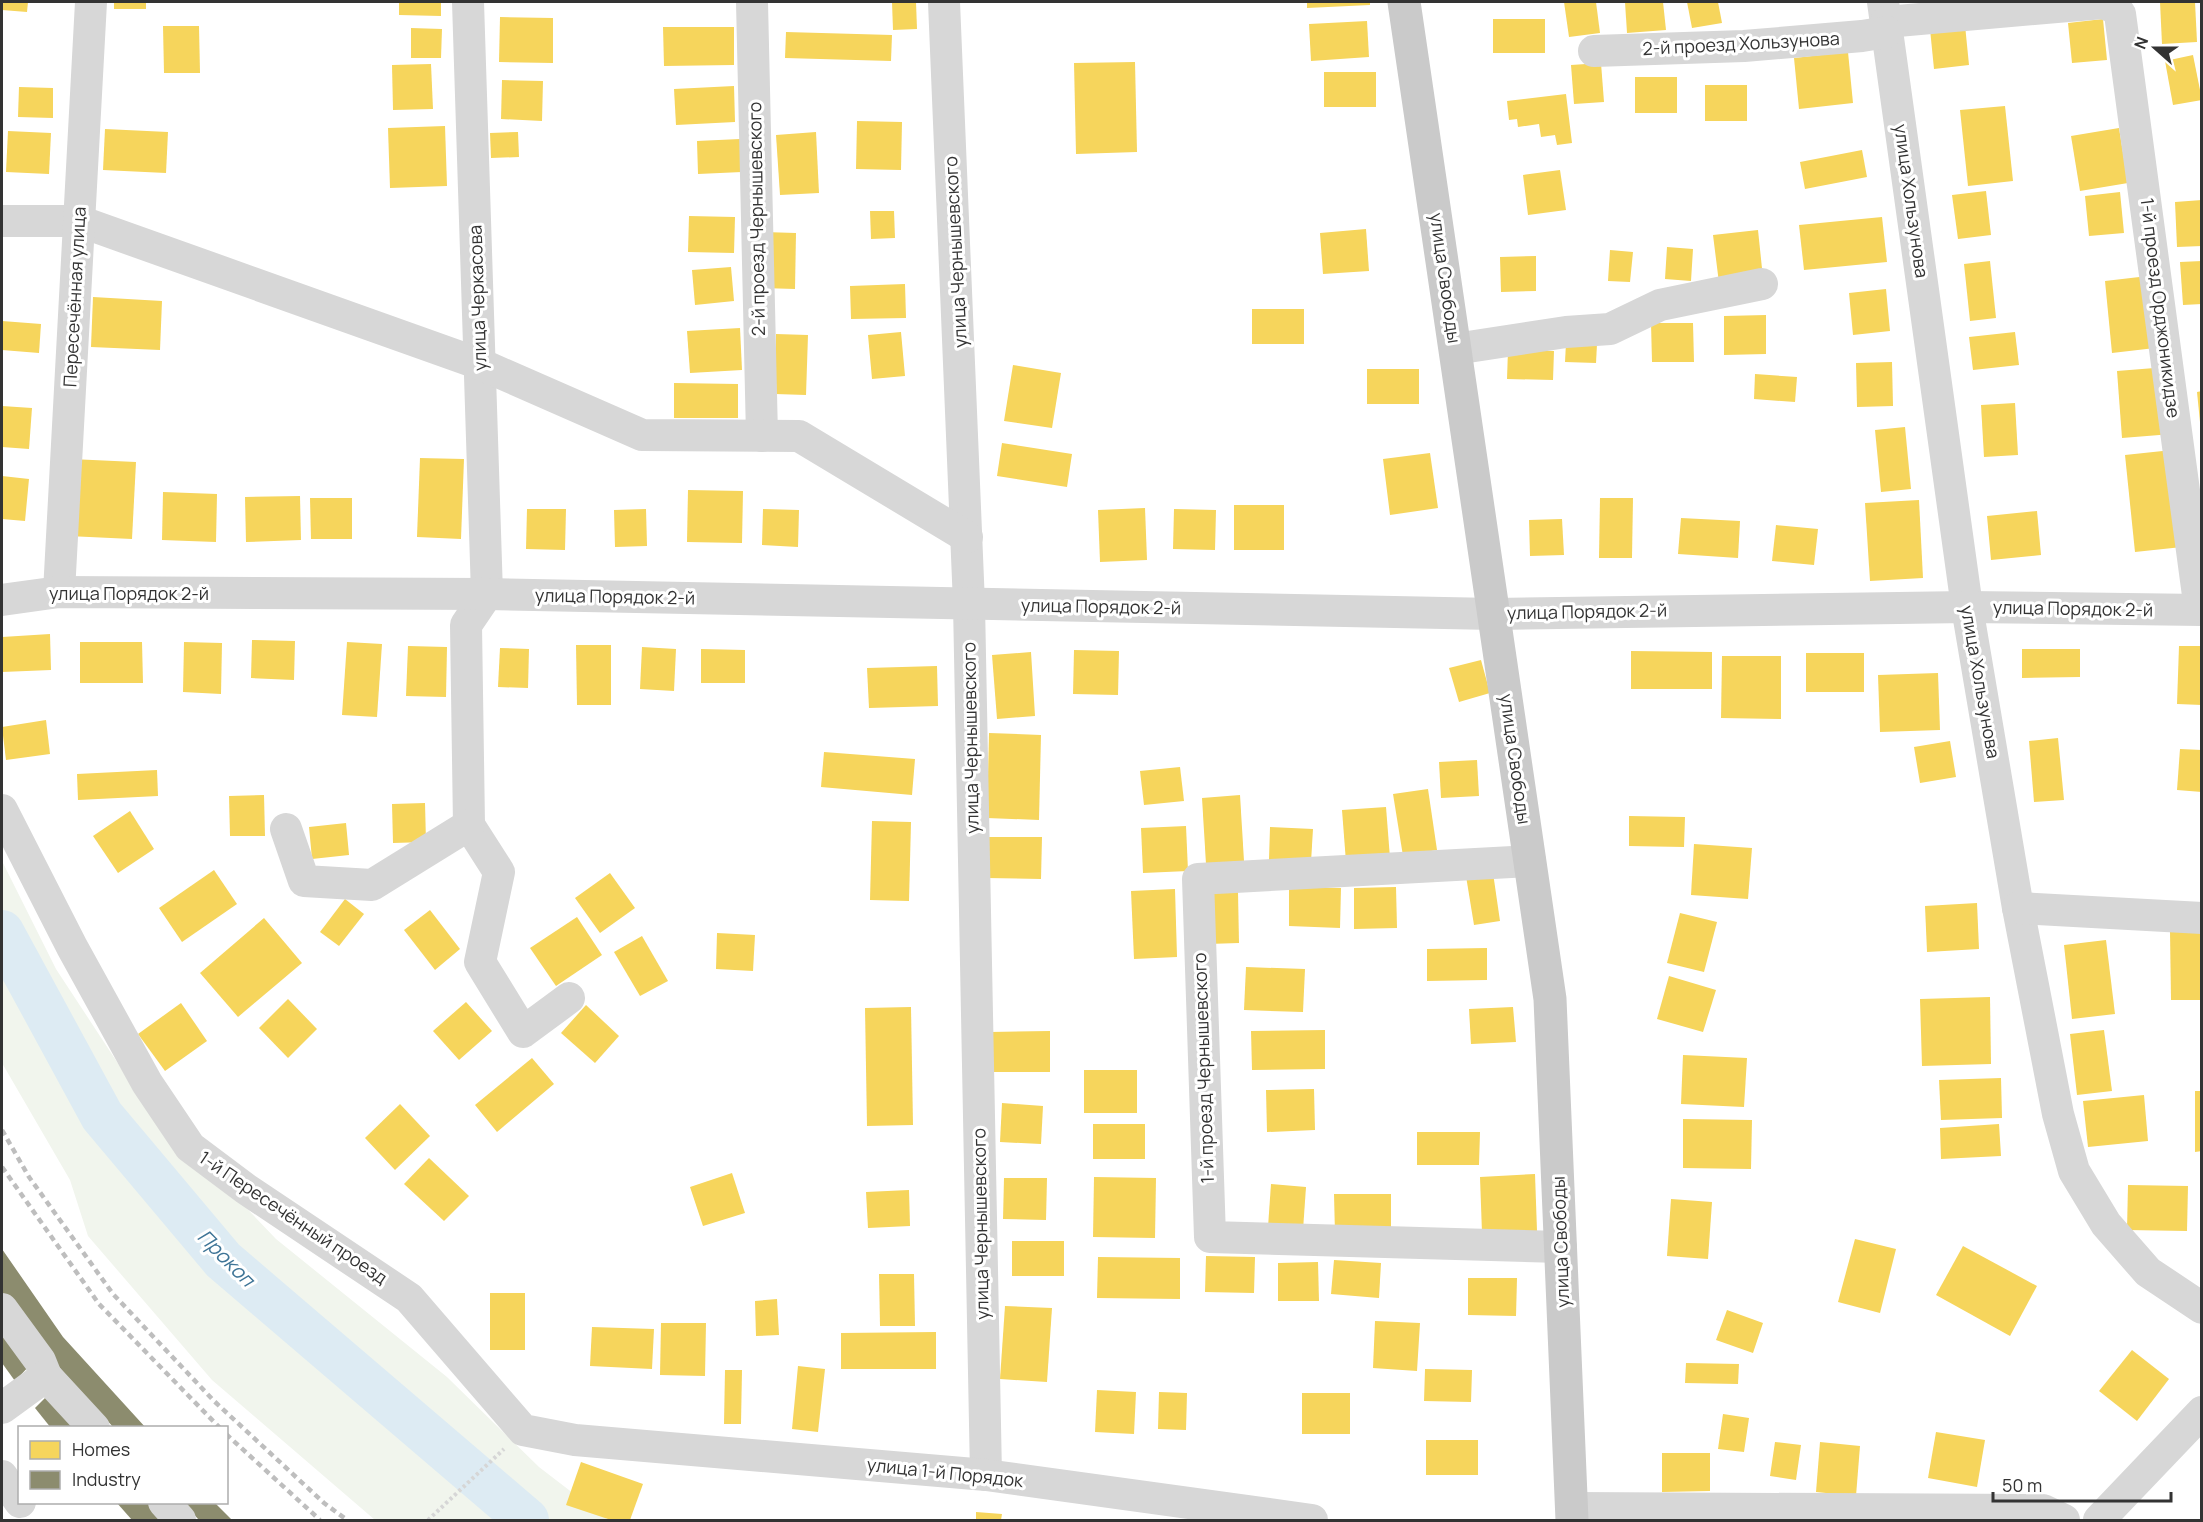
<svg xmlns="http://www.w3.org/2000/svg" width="2203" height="1522" font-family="Manrope,sans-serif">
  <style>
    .green { fill: #f1f5ed }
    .homes { fill: #f6d55c }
    .industry { fill: #8c8c6e }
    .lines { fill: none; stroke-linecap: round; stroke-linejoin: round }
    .river { stroke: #ddebf3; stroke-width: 44 }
    .path { stroke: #d6d6d6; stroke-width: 4; stroke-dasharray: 3 3; stroke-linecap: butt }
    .minor { stroke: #d7d7d7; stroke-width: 32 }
    .major { stroke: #cacaca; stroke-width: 33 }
    .rail { stroke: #bebebe; stroke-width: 4.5; stroke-dasharray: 6 4.5; stroke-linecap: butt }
    .labels { text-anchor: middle; stroke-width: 6; stroke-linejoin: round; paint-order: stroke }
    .street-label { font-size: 18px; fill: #333; stroke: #fff }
    .water-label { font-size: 20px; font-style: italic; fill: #3f7597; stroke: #fff }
  </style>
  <rect width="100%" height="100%" fill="#fff"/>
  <!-- green -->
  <path class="green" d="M2 861 56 969 138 1094 276 1239 447 1377 539 1467 608 1520H375L212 1380 88 1236 70 1180 2 1063Z"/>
  <!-- homes -->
  <g class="homes">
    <path d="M2 2H28L27 12 2 10Z"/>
    <rect x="114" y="2" width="32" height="7"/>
    <path d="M399 2H441V16L399 15Z"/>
    <path d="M892 2H916L917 29 893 30Z"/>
    <path d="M1307 2H1370V5L1307 8Z"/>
    <path d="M1564 2H1596L1600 33 1569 37Z"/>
    <path d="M1625 2H1663L1666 30 1627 33Z"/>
    <path d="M1687 2H1718L1722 23 1692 28Z"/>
    <path d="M2160 2H2195L2197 42 2162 44Z"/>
    <path d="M500 17 553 18V63L499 62Z"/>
    <rect x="1493" y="19" width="52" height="34"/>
    <path d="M2103 19 2107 60 2072 63 2068 23Z"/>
    <path d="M1367 21 1369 57 1311 61 1309 24Z"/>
    <path d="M1965 25 1969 65 1934 69 1930 29Z"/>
    <path d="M163 26H199L200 73H164Z"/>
    <path d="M663 27H734V65L664 66Z"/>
    <path d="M411 28 442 29 441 58H411Z"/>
    <path d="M786 32 892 35 891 61 785 58Z"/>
    <path d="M1848 52 1853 103 1799 109 1794 58Z"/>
    <path d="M2193 55 2202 100 2173 105 2165 61Z"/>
    <path d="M1135 62 1137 152 1076 154 1074 63Z"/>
    <path d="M1601 63 1604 102 1574 104 1571 65Z"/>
    <path d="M431 64 433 109 393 110 392 65Z"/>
    <rect x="1324" y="72" width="52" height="35"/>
    <rect x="1635" y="77" width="42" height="36"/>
    <path d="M502 80 543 81 542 121 501 119Z"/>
    <rect x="1705" y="85" width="42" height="36"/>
    <path d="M734 86 735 122 676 125 674 89Z"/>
    <path d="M19 87 53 88V118L18 117Z"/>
    <path d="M1566 94 1572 143 1557 145 1555 135 1541 137 1539 124 1518 127 1517 119 1509 120 1507 101Z"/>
    <path d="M2005 106 2013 181 1968 186 1960 110Z"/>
    <path d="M857 121 902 122 901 170 856 169Z"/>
    <path d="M445 126 447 186 390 188 388 128Z"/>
    <path d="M2119 128 2128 183 2080 191 2071 136Z"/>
    <path d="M105 129 168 132 166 173 103 170Z"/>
    <path d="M8 131 51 133 49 174 6 172Z"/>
    <path d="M518 132 519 157 491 158 490 133Z"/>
    <path d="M816 132 819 193 780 195 776 135Z"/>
    <path d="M740 139 742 172 698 174 697 141Z"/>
    <path d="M1862 150 1867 177 1805 189 1800 162Z"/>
    <path d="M1560 170 1566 210 1528 215 1523 175Z"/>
    <path d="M1986 191 1991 235 1958 239 1952 195Z"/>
    <path d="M2120 192 2124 233 2089 236 2085 196Z"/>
    <path d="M2202 200V246L2177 247 2175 202Z"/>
    <path d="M870 211H894L895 238 871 239Z"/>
    <path d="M689 216 735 217 734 253 688 252Z"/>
    <path d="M1882 217 1887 262 1804 270 1799 225Z"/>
    <path d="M1366 229 1369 271 1323 274 1320 233Z"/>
    <path d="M1758 230 1763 278 1719 283 1713 235Z"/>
    <path d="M764 232 796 233 795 289 762 288Z"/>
    <path d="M1667 247 1693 249 1691 281 1665 279Z"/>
    <path d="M1610 250 1633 252 1630 282 1608 281Z"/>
    <path d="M1536 256V291L1501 292 1500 257Z"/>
    <path d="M1990 261 1996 318 1970 321 1964 264Z"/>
    <path d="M2202 261V304L2183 305 2180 262Z"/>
    <path d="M731 267 734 301 695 305 692 270Z"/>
    <path d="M2148 276 2155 348 2112 353 2105 281Z"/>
    <path d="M905 284 906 318 851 319 850 286Z"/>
    <path d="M1886 289 1890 331 1853 335 1849 293Z"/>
    <path d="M93 297 162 301 160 350 91 347Z"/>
    <rect x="1252" y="309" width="52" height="35"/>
    <path d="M1766 315V354L1724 355V316Z"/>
    <path d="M2 321 41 324 39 353 2 350Z"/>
    <path d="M1651 323H1693L1694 362H1652Z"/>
    <path d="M740 328 742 370 690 373 687 331Z"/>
    <path d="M901 332 905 376 872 379 868 335Z"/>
    <path d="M2015 332 2019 365 1973 370 1969 337Z"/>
    <path d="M776 334 808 335 806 395 775 394Z"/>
    <path d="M1566 343 1597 344 1596 363 1565 362Z"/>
    <path d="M1508 350 1554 351 1553 380 1507 379Z"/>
    <path d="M1892 362 1893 406 1857 407 1856 363Z"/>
    <path d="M1013 365 1061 373 1052 428 1004 421Z"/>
    <path d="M2167 367 2172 434 2122 438 2117 371Z"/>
    <rect x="1367" y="369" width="52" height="35"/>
    <path d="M1755 374 1797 377 1795 402 1754 399Z"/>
    <path d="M674 383 738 384V418H674Z"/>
    <path d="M2202 391V422H2200L2197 392Z"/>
    <path d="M2015 403 2018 455 1984 457 1981 405Z"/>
    <path d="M2 406 32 408 29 449 2 447Z"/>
    <path d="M1905 427 1911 489 1881 492 1875 430Z"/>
    <path d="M1002 443 1072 454 1067 487 997 476Z"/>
    <path d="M2172 450 2182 547 2135 552 2125 455Z"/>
    <path d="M1430 453 1438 508 1390 515 1383 459Z"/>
    <path d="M420 458 464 459 461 539 417 537Z"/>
    <path d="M71 459 136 462 132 539 68 536Z"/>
    <path d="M2 476 29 479 25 521 2 519Z"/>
    <path d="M688 490 743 491 742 543 687 542Z"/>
    <path d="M163 492 217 494 216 542 162 540Z"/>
    <path d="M300 496 301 540 246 542 245 497Z"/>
    <path d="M310 498H352V539H311Z"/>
    <path d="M1600 498H1633L1632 558H1599Z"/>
    <path d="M1919 500 1923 578 1870 581 1865 503Z"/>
    <rect x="1234" y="505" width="50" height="45"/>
    <path d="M1145 508 1147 560 1100 562 1098 510Z"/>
    <path d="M527 509H566L565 550 526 549Z"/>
    <path d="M646 509 647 546 615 547 614 510Z"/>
    <path d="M763 509 799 510 798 547 762 545Z"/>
    <path d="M1174 509 1216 510 1215 550 1173 549Z"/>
    <path d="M2037 511 2041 555 1991 560 1987 516Z"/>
    <path d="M1681 518 1740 521 1738 558 1678 554Z"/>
    <path d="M1562 519 1564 555 1530 556 1529 520Z"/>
    <path d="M1776 525 1818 529 1814 565 1772 561Z"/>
    <path d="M50 634 51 670 2 672V637Z"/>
    <path d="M252 640 295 641 294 680 251 678Z"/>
    <path d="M80 642H142L143 683H80Z"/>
    <path d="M184 642 222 643 221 694 183 692Z"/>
    <path d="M347 642 382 644 377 717 342 715Z"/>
    <path d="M576 645H611V705H577Z"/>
    <path d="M408 646 447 647 446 697 406 696Z"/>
    <path d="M2179 646H2202V705L2177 704Z"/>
    <path d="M642 647 676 649 674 691 640 689Z"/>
    <path d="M500 648 529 649 528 688 498 687Z"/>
    <path d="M701 649 745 650V683H701Z"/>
    <path d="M2022 649H2080V677L2022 678Z"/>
    <path d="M1074 650 1119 651 1118 695 1073 694Z"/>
    <path d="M1631 651 1712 652V689H1631Z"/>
    <path d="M1031 652 1035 716 997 719 992 655Z"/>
    <rect x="1806" y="653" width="58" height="39"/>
    <path d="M1722 656H1781V719L1721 718Z"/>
    <path d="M1481 660 1490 693 1459 702 1449 668Z"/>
    <path d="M937 666 938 706 869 708 867 668Z"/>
    <path d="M1938 673 1940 730 1880 732 1878 675Z"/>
    <path d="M46 720 50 754 6 760 2 727Z"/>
    <path d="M989 733 1041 735 1039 820 987 818Z"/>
    <path d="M2058 738 2064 800 2034 802 2029 741Z"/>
    <path d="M1950 741 1956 777 1920 783 1914 747Z"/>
    <path d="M2180 749 2202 750V792L2177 790Z"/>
    <path d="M824 752 915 759 912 795 821 787Z"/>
    <path d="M1477 760 1479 796 1441 798 1439 762Z"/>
    <path d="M1180 767 1184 801 1144 805 1140 771Z"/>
    <path d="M157 770 158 796 78 800 77 774Z"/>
    <path d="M1428 789 1437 850 1403 856 1393 794Z"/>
    <path d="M264 795 265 836H230L229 796Z"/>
    <path d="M1240 795 1244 861 1206 864 1202 798Z"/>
    <path d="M425 803 426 842 393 843 392 804Z"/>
    <path d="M1386 807 1390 858 1346 862 1342 810Z"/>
    <path d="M130 811 154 849 118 873 93 836Z"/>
    <path d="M1629 816 1685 817 1684 847 1629 846Z"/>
    <path d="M872 821 911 822 909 901 870 900Z"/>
    <path d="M346 823 349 855 312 859 309 827Z"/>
    <path d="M1186 826 1188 871 1143 873 1141 828Z"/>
    <path d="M1270 827 1313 829 1311 862 1269 860Z"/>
    <path d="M987 837H1042L1041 879 986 878Z"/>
    <path d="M1694 844 1752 848 1748 899 1691 895Z"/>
    <path d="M1492 866 1500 921 1474 925 1465 870Z"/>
    <path d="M214 870 237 904 182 942 159 908Z"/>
    <path d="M610 873 635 908 600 933 575 898Z"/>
    <path d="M1289 887 1341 888 1340 928 1289 926Z"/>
    <path d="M1396 887 1397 928 1354 929V888Z"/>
    <path d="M1175 889 1177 957 1134 959 1131 891Z"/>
    <path d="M1238 892 1239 943 1208 944 1207 893Z"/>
    <path d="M345 899 364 914 339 946 320 932Z"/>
    <path d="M1977 903 1979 949 1927 952 1925 906Z"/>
    <path d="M430 910 460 949 435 970 404 930Z"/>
    <path d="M1680 913 1717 922 1704 972 1667 963Z"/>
    <path d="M577 917 602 955 556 986 530 948Z"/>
    <path d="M264 918 302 963 238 1017 200 973Z"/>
    <path d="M2170 931H2202V1000H2171Z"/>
    <path d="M717 933 755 935 753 971 716 969Z"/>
    <path d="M642 936 668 981 640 996 614 952Z"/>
    <path d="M2106 940 2115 1014 2072 1019 2064 945Z"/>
    <path d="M1487 948V980L1427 981V949Z"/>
    <path d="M1246 967 1305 969 1303 1012 1244 1010Z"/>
    <path d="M1669 976 1716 990 1703 1032 1657 1019Z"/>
    <path d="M1990 997 1991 1064 1922 1066 1920 999Z"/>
    <path d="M288 999 317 1029 288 1058 259 1028Z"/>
    <path d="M466 1002 492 1031 459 1060 433 1031Z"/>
    <path d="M181 1003 207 1041 165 1071 138 1034Z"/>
    <path d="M586 1005 619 1036 595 1063 561 1033Z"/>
    <path d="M911 1007 913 1125 867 1126 865 1008Z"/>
    <path d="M1513 1007 1516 1042 1471 1044 1469 1009Z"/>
    <path d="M1325 1030V1069L1252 1070 1251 1031Z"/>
    <path d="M2104 1030 2112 1091 2077 1095 2070 1034Z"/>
    <path d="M1050 1031V1072H990V1032Z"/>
    <path d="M1683 1055 1747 1058 1744 1107 1681 1104Z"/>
    <path d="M532 1058 554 1084 497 1132 475 1105Z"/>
    <rect x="1084" y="1070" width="53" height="43"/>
    <path d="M2001 1078 2002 1118 1941 1120 1939 1080Z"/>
    <path d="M1314 1089 1315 1130 1267 1132 1266 1090Z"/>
    <path d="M2195 1091H2202V1151L2195 1152Z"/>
    <path d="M2144 1095 2148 1141 2088 1147 2083 1101Z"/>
    <path d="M1002 1103 1043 1106 1041 1144 1000 1142Z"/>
    <path d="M400 1104 430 1136 395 1170 365 1138Z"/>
    <path d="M1683 1119 1752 1120 1751 1169 1683 1168Z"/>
    <rect x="1093" y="1124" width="52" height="35"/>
    <path d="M1999 1124 2001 1156 1941 1159 1940 1128Z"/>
    <path d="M1417 1132H1480L1479 1165H1417Z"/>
    <path d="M429 1158 469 1196 444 1221 404 1184Z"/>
    <path d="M732 1173 745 1213 703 1226 690 1187Z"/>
    <path d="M1535 1174 1537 1231 1482 1233 1480 1177Z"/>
    <path d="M1094 1177 1156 1178 1155 1238 1093 1237Z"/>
    <path d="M1004 1178H1047L1046 1220 1003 1219Z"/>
    <path d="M1271 1184 1306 1187 1303 1230 1268 1227Z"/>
    <path d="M2128 1185 2188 1186 2187 1231 2127 1230Z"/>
    <path d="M909 1190 910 1226 868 1228 866 1192Z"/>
    <path d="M1334 1194H1391V1233L1335 1234Z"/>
    <path d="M1671 1199 1712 1202 1708 1259 1667 1256Z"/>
    <path d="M1855 1239 1896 1249 1880 1313 1838 1302Z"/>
    <rect x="1012" y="1241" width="52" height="35"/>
    <path d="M1963 1246 2037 1286 2010 1336 1936 1295Z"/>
    <path d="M1206 1256 1255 1257 1254 1293 1205 1292Z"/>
    <path d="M1098 1257 1180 1258V1299L1097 1298Z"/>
    <path d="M1334 1260 1381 1263 1379 1298 1331 1294Z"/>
    <path d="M1318 1262 1319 1301H1278V1263Z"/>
    <path d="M879 1274H914L915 1326H880Z"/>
    <path d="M1468 1278H1517L1516 1316 1468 1315Z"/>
    <rect x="490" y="1293" width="35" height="57"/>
    <path d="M777 1299 779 1335 756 1336 755 1301Z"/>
    <path d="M1005 1306 1052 1308 1047 1382 1000 1379Z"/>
    <path d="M1727 1310 1763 1323 1753 1353 1716 1340Z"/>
    <path d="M1375 1321 1420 1323 1417 1371 1373 1368Z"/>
    <path d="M661 1323H706L705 1376 660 1375Z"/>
    <path d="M592 1327 654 1329 652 1369 590 1366Z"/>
    <path d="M936 1332V1369H841V1333Z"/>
    <path d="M2132 1350 2169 1379 2137 1421 2099 1391Z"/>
    <path d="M1686 1363 1739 1364 1738 1384 1685 1383Z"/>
    <path d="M798 1366 825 1369 818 1432 792 1429Z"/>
    <path d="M1425 1369 1472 1370 1471 1402 1424 1401Z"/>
    <path d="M725 1370H742L741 1424H724Z"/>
    <path d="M1097 1390 1136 1392 1134 1434 1095 1432Z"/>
    <path d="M1159 1392 1187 1393 1186 1430 1158 1429Z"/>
    <rect x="1302" y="1393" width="48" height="41"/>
    <path d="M1723 1414 1749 1418 1744 1452 1718 1449Z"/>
    <path d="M1936 1432 1985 1440 1977 1487 1928 1478Z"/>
    <rect x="1426" y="1440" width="52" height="35"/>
    <path d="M1775 1442 1801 1445 1796 1480 1770 1476Z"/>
    <path d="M1820 1442 1860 1446 1856 1496 1816 1492Z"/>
    <path d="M1662 1453H1710V1491L1662 1492Z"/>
    <path d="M581 1462 643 1484 630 1520H611L566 1505Z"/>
    <path d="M976 1512 1002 1514 1001 1520H976Z"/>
  </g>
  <!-- industry -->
  <g class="industry">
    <path d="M2 1249 63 1337 146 1428H114L46 1353 2 1293Z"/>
    <path d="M2 1322 32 1363 15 1381 2 1363Z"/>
    <path d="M50 1393 81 1428H51L35 1408Z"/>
    <path d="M117 1503H150L167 1520H132Z"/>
    <path d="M183 1503H215L232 1520H199Z"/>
  </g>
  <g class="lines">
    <!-- river -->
    <path class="river" d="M2 932 102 1116 223 1260 527 1520"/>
    <!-- path -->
    <path class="path" d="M428 1520 504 1449"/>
    <!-- minor -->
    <g class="minor">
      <path d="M468 2 487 594 466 625 469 825 499 872 480 962 523 1032 569 998"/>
      <path d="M752 2 762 436"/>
      <path d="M944 2 969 604 986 1475"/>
      <path d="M1883 2 1967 607 2018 908 2058 1114 2074 1171 2106 1224 2148 1272 2202 1308"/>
      <path d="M1886 22 2103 3 2115 8 2120 14 2200 610"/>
      <path d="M1594 51 1744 46 1862 36 1887 32"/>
      <path d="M2 221H79L480 364 642 435 799 436 967 537"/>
      <path d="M1455 349 1566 332 1610 329 1660 305 1762 284"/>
      <path d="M59 592 91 2"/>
      <path d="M2 600 59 592 487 594 1494 614 1967 607 2202 610"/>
      <path d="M2 810 72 947 147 1083 190 1147 246 1189 409 1298 523 1430 575 1440 986 1475 1312 1520"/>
      <path d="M286 829 304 881 372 885 469 825"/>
      <path d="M1530 861 1198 879 1210 1237 1561 1247"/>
      <path d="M2018 908 2202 918"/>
      <path d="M2 1309 40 1361 46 1376"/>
      <path d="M2 1408 46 1376 94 1428"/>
      <path d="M2 1476 20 1502"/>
      <path d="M164 1502 180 1520"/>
      <path d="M1572 1508 2043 1510 2064 1520"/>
      <path d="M2099 1520 2202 1412"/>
    </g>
    <!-- major -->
    <path class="major" d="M1404 2 1550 999 1572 1520"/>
    <!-- rail -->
    <g class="rail">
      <path d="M2 1130 29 1177 113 1294 214 1401 324 1503 347 1520"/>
      <path d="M2 1167 99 1304 220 1428"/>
      <path d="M226 1434 320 1520"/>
    </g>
  </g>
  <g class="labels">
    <!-- street labels -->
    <g class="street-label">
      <text transform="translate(1741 44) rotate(-3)" y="6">2-й проезд Хользунова</text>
      <text transform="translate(1911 201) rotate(82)" y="6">улица Хользунова</text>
      <text transform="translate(757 219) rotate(-91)" y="6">2-й проезд Чернышевского</text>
      <text transform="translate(956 252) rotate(-93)" y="6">улица Чернышевского</text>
      <text transform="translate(1445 278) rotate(82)" y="6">улица Свободы</text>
      <text transform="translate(75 297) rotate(-87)" y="6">Пересечённая улица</text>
      <text transform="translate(478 298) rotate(-92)" y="6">улица Черкасова</text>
      <text transform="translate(2160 308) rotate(83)" y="6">1-й проезд Орджоникидзе</text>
      <text x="129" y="600">улица Порядок 2-й</text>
      <text transform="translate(615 597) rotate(1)" y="6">улица Порядок 2-й</text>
      <text transform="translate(1101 607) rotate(1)" y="6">улица Порядок 2-й</text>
      <text transform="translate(2073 609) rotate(1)" y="6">улица Порядок 2-й</text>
      <text transform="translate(1587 612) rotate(-1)" y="6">улица Порядок 2-й</text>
      <text transform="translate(1980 682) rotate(80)" y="6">улица Хользунова</text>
      <text transform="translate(971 738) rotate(-91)" y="6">улица Чернышевского</text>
      <text transform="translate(1515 759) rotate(82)" y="6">улица Свободы</text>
      <text transform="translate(1204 1068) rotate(-92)" y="6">1-й проезд Чернышевского</text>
      <text transform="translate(293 1218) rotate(34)" y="6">1-й Пересечённый проезд</text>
      <text transform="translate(981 1224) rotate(-91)" y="6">улица Чернышевского</text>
      <text transform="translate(1561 1242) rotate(-92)" y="6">улица Свободы</text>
      <text transform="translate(945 1473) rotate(6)" y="6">улица 1-й Порядок</text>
    </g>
    <!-- water labels -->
    <g class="water-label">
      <text transform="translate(226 1258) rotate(45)" y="7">Прокоп</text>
    </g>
  </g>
  <!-- border -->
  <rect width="2203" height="1522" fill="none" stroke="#333333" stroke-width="6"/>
  <!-- legend -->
  <rect x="18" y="1426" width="210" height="78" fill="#ffffff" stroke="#adadad" stroke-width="1.5"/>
  <rect x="30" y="1441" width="30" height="18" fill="#f6d55c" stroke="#adadad" stroke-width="1.5"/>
  <text x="72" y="1456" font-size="18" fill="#333333">Homes</text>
  <rect x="30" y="1471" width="30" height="18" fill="#8c8c6e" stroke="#adadad" stroke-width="1.5"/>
  <text x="72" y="1486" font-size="18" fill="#333333">Industry</text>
  <!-- north arrow -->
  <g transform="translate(2155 48) rotate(291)" stroke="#ffffff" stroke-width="4.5" paint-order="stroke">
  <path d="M0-4.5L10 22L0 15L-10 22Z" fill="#333333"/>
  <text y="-9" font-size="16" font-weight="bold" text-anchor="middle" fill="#333333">N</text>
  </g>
  <!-- scale -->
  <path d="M1993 1492v9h178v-9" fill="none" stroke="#333333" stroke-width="3"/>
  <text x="2002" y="1492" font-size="18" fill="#333333" stroke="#ffffff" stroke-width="4.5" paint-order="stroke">50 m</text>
</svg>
